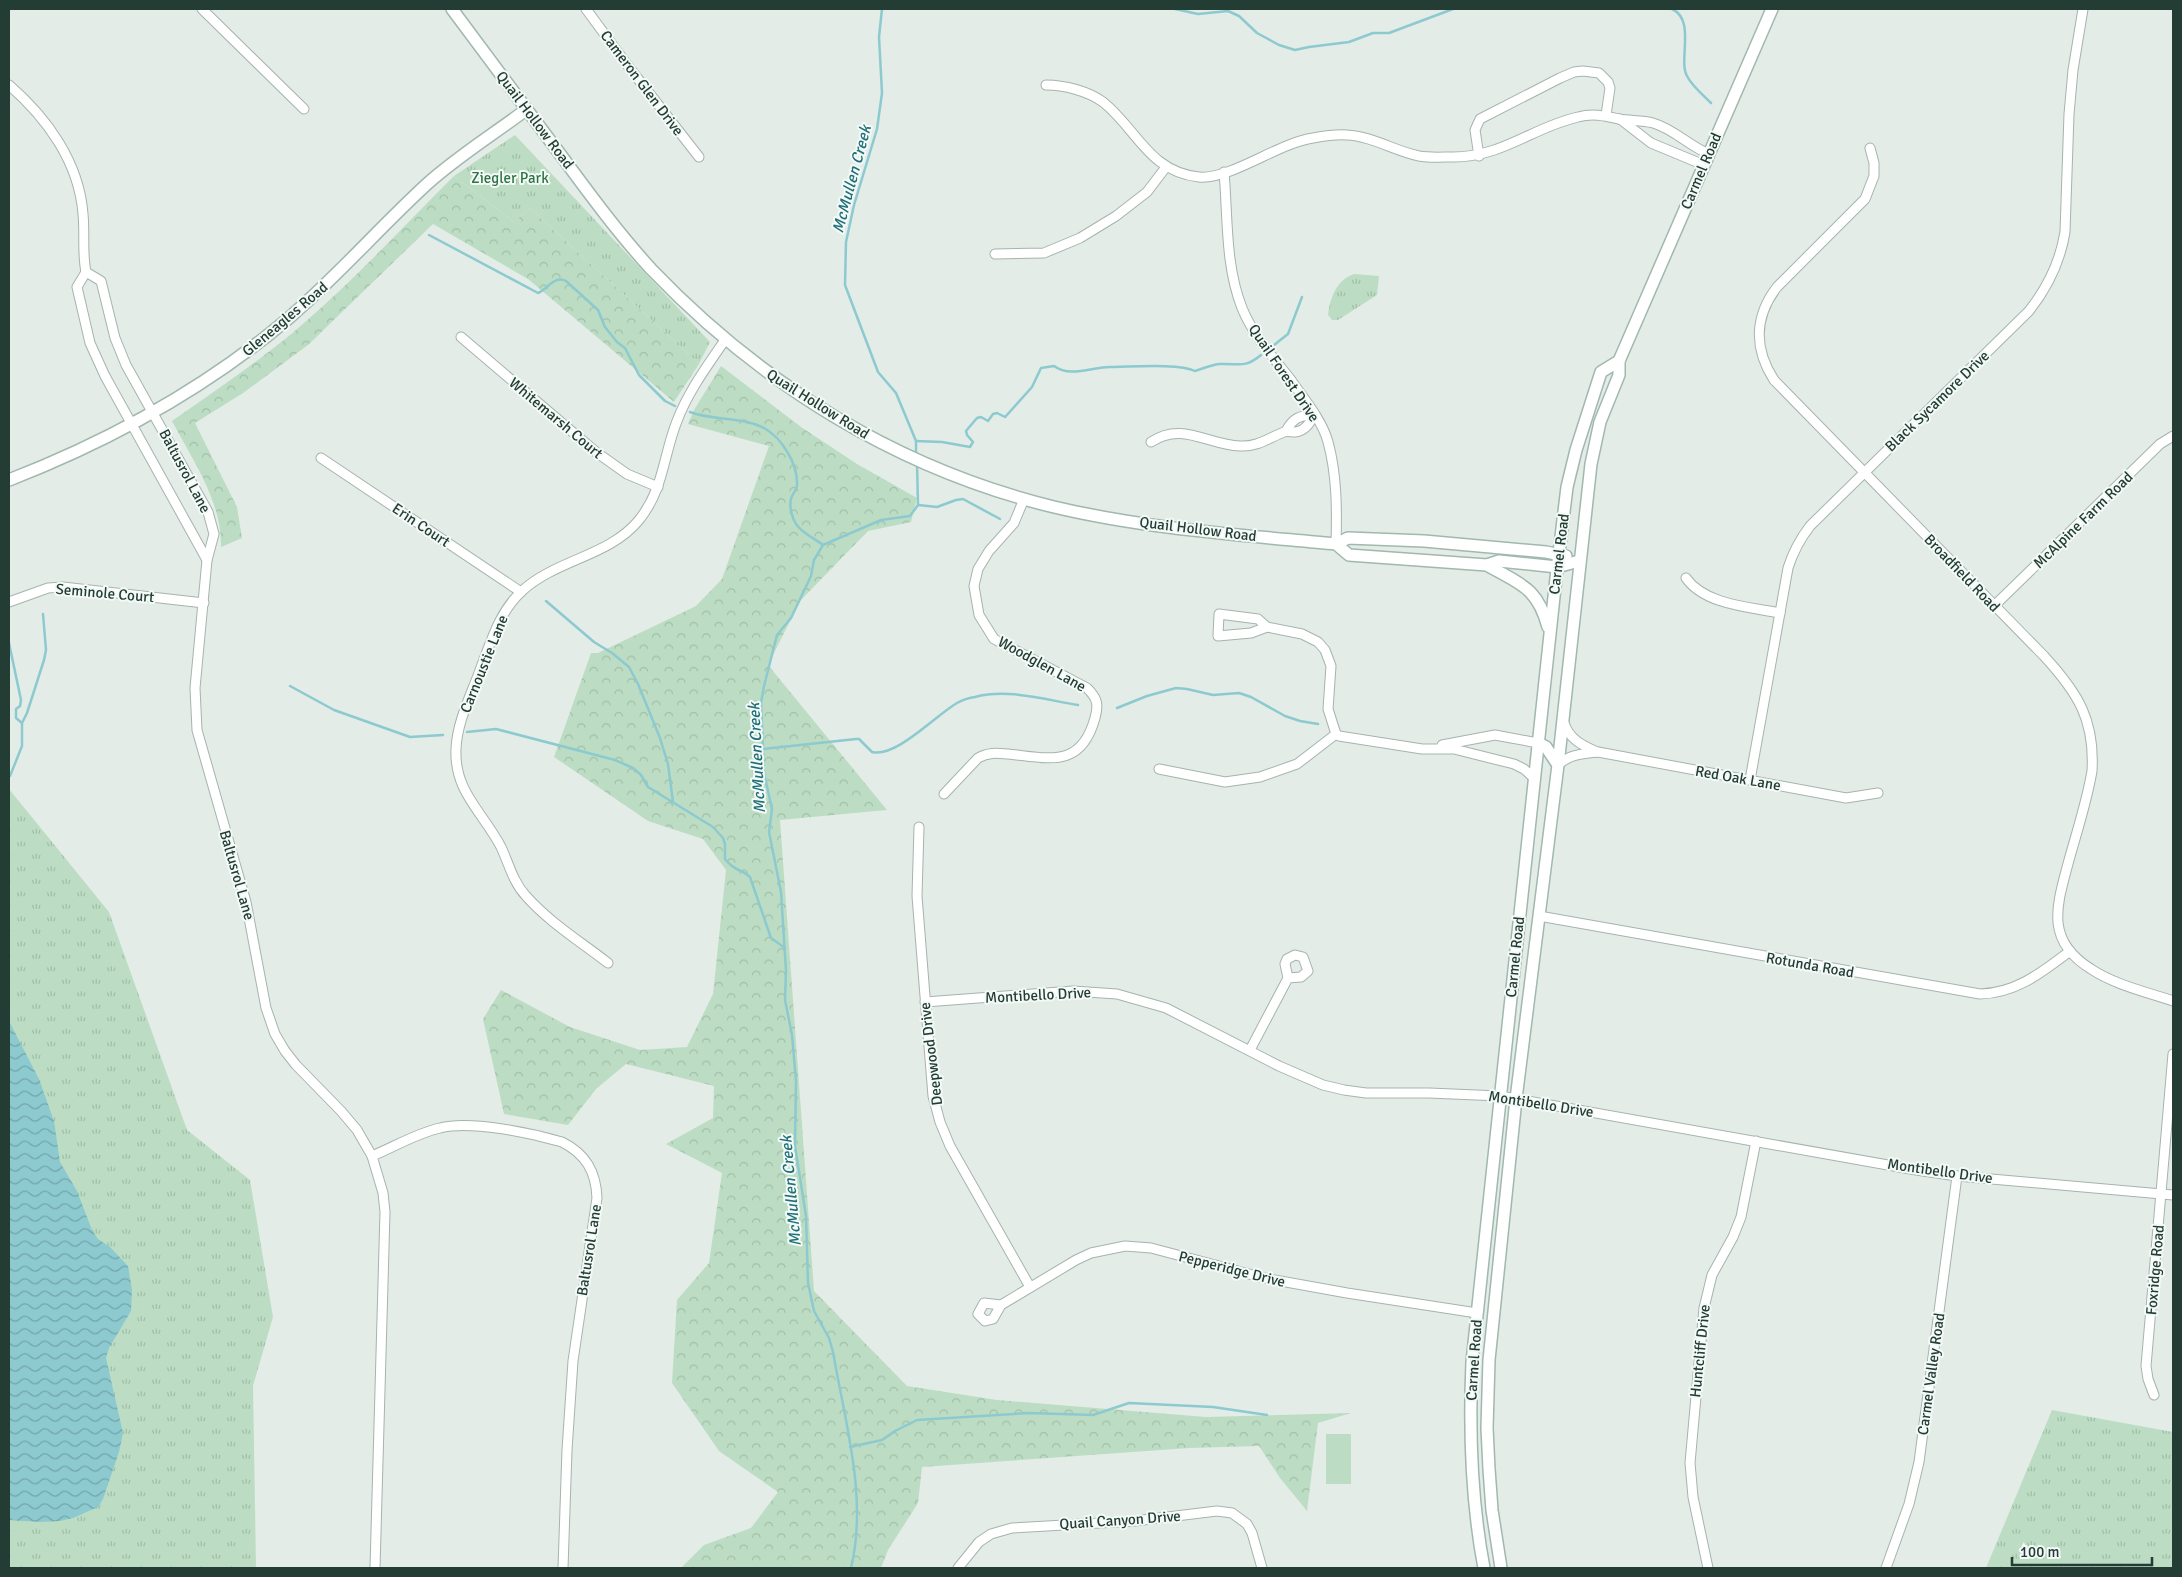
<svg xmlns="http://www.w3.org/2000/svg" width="2182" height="1577" font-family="Signika,sans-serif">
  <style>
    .grass { fill: url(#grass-tufts) }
    .forest { fill: url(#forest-crowns) }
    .pitch { fill: #bcddc3 }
    .water { fill: url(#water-waves) }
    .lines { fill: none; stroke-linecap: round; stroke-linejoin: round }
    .stream { stroke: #8ccad0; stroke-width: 2.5 }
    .street-casing { stroke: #a6b4ae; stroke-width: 11 }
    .secondary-casing { stroke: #a1b8ae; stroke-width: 14 }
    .street { stroke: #fff; stroke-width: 9 }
    .secondary { stroke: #fff; stroke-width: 11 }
    .labels { text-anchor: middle; stroke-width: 4; stroke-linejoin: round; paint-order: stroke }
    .street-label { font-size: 15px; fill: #233d34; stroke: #f3f9f6 }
    .park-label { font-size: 15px; fill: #2e7344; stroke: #f3f9f6 }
    .water-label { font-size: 16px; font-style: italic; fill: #1e6f78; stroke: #f3f9f6 }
  </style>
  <defs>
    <pattern id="grass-tufts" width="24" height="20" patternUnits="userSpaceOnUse" patternTransform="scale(1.25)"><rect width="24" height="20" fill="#bcddc3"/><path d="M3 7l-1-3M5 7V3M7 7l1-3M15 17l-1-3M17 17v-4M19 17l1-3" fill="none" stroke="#a1bfa8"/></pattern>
    <pattern id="forest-crowns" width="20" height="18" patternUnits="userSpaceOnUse" patternTransform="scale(1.25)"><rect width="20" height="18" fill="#bcddc3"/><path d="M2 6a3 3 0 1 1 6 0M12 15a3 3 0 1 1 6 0" fill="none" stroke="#a1bfa8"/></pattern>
    <pattern id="water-waves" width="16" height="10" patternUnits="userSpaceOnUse" patternTransform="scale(1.25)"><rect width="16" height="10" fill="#8ccad0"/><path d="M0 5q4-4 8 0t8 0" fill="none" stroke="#72a5aa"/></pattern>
  </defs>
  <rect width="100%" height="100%" fill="#e3ece7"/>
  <!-- grass -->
  <g class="grass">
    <path d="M515 135 710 342 699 364 530 208 514 222 454 176Z"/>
    <path d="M1354 274 1379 276 1377 295 1338 320H1332L1328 315C1330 298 1336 280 1354 274Z"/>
    <path d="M9 789 109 912 187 1130 250 1180 273 1317 253 1386 256 1568H9Z"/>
    <path d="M2052 1410 2173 1432V1568H1986Z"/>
  </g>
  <!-- forest -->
  <g class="forest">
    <path d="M454 176 514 222 530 208 699 364 674 402 528 279 433 224 308 345 243 393 195 423 237 507 242 538 221 547C222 501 193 461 172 421 217 389 263 359 304 323 357 277 405 225 454 176Z"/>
    <path d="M721 366 801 427 857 464 917 498 911 522 868 531 800 601 768 665 887 810 780 820 814 1291 907 1386 997 1400 1206 1417 1351 1413 1318 1423 1307 1511 1280 1478 1259 1446 1189 1448 922 1467 918 1503 888 1550 881 1568H681L704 1545 751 1528 778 1492 719 1451 672 1383 677 1300 709 1263 722 1173 666 1144 713 1118 714 1086 626 1064 596 1089 568 1125 504 1114 483 1019 501 990 570 1027 640 1050 687 1047 713 994 726 870 703 839 648 821 554 757 591 653H598L696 606 722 579 769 446 688 424 694 410Z"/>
  </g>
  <!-- pitch -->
  <rect class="pitch" x="1326" y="1434" width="25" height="50"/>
  <!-- water -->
  <path class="water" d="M9 1021 39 1079 54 1121 60 1162 77 1191 92 1230 98 1239 110 1247 128 1266 132 1290 131 1311 109 1348 106 1358 123 1433 119 1452 103 1499 98 1507 73 1518 60 1521 40 1522 9 1520Z"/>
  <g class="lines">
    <!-- stream -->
    <g class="stream">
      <path d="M882 9 879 37 882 93 877 129 854 205 846 242 845 285 878 372 896 393 916 441V455"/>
      <path d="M1175 9 1198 14 1228 11 1239 16 1257 33 1279 45 1295 50 1309 47 1349 42 1373 33H1389L1453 9"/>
      <path d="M1672 9C1696 20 1678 60 1687 76 1692 86 1703 95 1711 103"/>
      <path d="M429 235 538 293C548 289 554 275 566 281L598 310 605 327 617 342 625 348 639 375 665 401 675 406"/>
      <path d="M1274 345 1288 334 1302 297"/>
      <path d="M690 412C713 421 740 416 764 428 782 438 798 464 797 485 797 490 792 494 791 499 789 506 792 518 796 524 803 534 814 538 823 545"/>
      <path d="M916 441 942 442 970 447 973 442 967 435 966 431 977 418 981 417 988 421 993 414 997 413 1005 417 1006 416 1032 387 1041 368 1054 366C1070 378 1092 367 1110 367 1130 367 1179 363 1195 371 1202 369 1211 365 1219 364 1239 363 1244 369 1261 355"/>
      <path d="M918 505 937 507 956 500 963 499 1000 519"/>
      <path d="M546 601 594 642 612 653 629 667 638 684 660 738 668 764 673 802"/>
      <path d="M9 643 21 700 20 706 16 709V718L22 723"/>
      <path d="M290 686 334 710 410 737 443 735"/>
      <path d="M1117 708 1147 696 1176 688 1187 689 1213 695 1239 693 1251 697 1285 716 1300 721 1318 724"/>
      <path d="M467 732 496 729 615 760 633 768 641 775 648 787 713 827 723 838 725 844V859C735 872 742 869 750 877L771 938 785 948"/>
      <path d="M763 749 856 739H859L872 752C896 758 936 715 957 703 962 700 969 698 975 697 1008 688 1046 700 1078 705"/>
      <path d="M10 776 22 746V723L27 713 44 660 46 650 43 614"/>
      <path d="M850 1447 882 1440 895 1431 917 1420 1028 1413 1093 1415 1129 1403 1213 1407 1267 1415"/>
      <path d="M851 1568C868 1498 845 1422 833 1352L829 1338 814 1311 808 1283 806 1216 795 1146 796 1081 792 1035 785 1000 786 971 781 892 769 832 772 809 764 773 761 703 764 686 777 635 791 618 811 576 814 560 823 545 881 520 910 516 918 505 917 463"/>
    </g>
    <!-- street casing -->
    <g class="street-casing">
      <g id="street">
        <path d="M202 9 304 109"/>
        <path d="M586 9 628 66 699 157"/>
        <path d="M9 85C47 118 79 162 83 214 85 234 82 253 86 272"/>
        <path d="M1046 85C1064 85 1088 91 1103 102 1137 129 1149 172 1199 177 1230 180 1278 143 1313 138 1324 136 1335 134 1347 135 1371 136 1395 151 1419 156 1430 158 1442 157 1453 157 1503 157 1533 127 1578 117 1593 113 1605 116 1619 119 1630 121 1642 120 1653 123 1674 129 1689 146 1709 154"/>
        <path d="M1620 119 1651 143 1704 165"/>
        <path d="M1870 148 1874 163V176L1865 199 1777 287C1754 317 1754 349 1774 380L2044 656C2078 693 2095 720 2092 771 2087 801 2077 831 2069 860 2057 905 2044 940 2091 969 2115 985 2147 992 2173 1001"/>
        <path d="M1479 156 1475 130 1480 119 1560 78 1574 72 1583 71 1599 73 1608 82 1610 88 1606 115"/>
        <path d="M1224 172C1228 217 1225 265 1242 308 1253 335 1273 357 1291 380 1304 399 1322 420 1328 442 1337 475 1337 510 1336 544"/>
        <path d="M995 254 1044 253 1080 238 1116 216 1147 192 1166 167"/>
        <path d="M86 272 101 281 115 338 126 365 208 512 214 534 207 560 195 688 197 730 246 902 266 1008 275 1034 285 1051 296 1065 341 1111 357 1130 372 1156"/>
        <path d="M86 272 77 287 90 343 105 376 207 560"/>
        <path d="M461 337 596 452 627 474 658 487"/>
        <path d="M1151 442C1182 421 1208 445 1240 446 1257 447 1269 438 1284 432 1288 431 1291 432 1295 432 1305 431 1310 423 1314 415 1300 415 1293 418 1286 431"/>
        <path d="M321 458 521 592"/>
        <path d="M1686 578C1705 605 1750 607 1780 613"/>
        <path d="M9 602 48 588 63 587 204 603"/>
        <path d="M1994 606 2160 444 2173 436"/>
        <path d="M1267 627 1251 633 1218 636 1219 614 1258 619 1267 627 1302 634 1318 642 1325 650 1331 666 1328 709 1336 734"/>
        <path d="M1564 723C1570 740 1582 745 1597 752"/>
        <path d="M1336 734 1339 736 1422 749H1454L1514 764 1524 769 1534 778"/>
        <path d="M1442 745 1495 735 1538 743"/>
        <path d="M1558 765C1570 754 1581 754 1598 752L1846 798 1878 793"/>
        <path d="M1159 769 1225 782 1260 777 1297 764 1336 734"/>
        <path d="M1750 780 1788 568C1793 552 1800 539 1810 526L2029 311C2048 287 2060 263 2065 232L2069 114 2073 70 2083 9"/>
        <path d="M944 794 978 758C988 752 997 753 1008 754 1049 758 1081 769 1095 718 1099 704 1097 698 1087 688L994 639 979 615 974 586 978 569 989 551 1014 523 1024 499"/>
        <path d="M919 827 917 896 933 1096 940 1122 950 1146 1030 1287"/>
        <path d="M1539 916 1980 994C2017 993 2042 972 2070 951"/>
        <path d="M608 963C581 942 549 922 526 896 513 882 509 864 501 847 483 812 454 792 456 749 457 722 471 695 480 670 491 642 499 612 522 591 555 560 610 556 639 520 664 489 663 456 677 421 688 392 707 366 725 340"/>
        <path d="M925 1002 1073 991 1117 994 1166 1008 1279 1066 1323 1085 1344 1090 1366 1093H1429L1500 1096 1916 1170 1957 1176 2173 1195"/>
        <path d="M1250 1050 1288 978 1301 977 1308 971 1303 957 1295 955 1287 959 1285 964 1288 978"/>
        <path d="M1001 1305 993 1319 985 1321 978 1314 984 1303 1001 1305 1076 1260 1091 1253 1125 1246 1151 1248 1264 1278 1347 1293 1477 1313"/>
        <path d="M2154 1395 2148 1379 2146 1366 2173 1054"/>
        <path d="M375 1568 385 1212 383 1193 372 1156C394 1147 417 1133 440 1128 470 1120 531 1133 562 1142 586 1154 596 1172 597 1198L573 1361 567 1450 563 1568"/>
        <path d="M958 1568 979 1542 991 1534 1012 1528 1135 1521 1217 1511 1232 1513 1247 1524 1252 1533 1262 1568"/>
        <path d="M1708 1568 1693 1497 1690 1463 1704 1308 1712 1275 1733 1237 1741 1217 1756 1141"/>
        <path d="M1886 1568 1909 1504 1919 1462 1957 1176"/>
      </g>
    </g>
    <!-- secondary casing -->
    <g class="secondary-casing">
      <g id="secondary">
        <path d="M452 9C489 58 526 108 563 158 591 196 619 234 651 269 762 385 898 469 1054 507 1146 529 1242 535 1336 544L1349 555 1487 565 1499 561 1557 567 1579 561"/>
        <path d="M9 480C107 442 202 390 283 323 334 280 378 229 427 184 458 156 494 134 527 109"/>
        <path d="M1336 544 1348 538 1424 541 1546 552 1566 556"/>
        <path d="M1487 565C1519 584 1537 586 1548 627"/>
        <path d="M1538 743 1546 747 1558 765"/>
        <path d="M1484 1568C1471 1500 1469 1431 1472 1362L1556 578 1567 487 1576 450 1601 372 1619 361"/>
        <path d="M1501 1568 1492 1510 1489 1469 1487 1428 1489 1360 1516 1099 1558 765 1591 464 1600 422 1619 375V361L1772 9"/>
      </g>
    </g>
    <!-- street -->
    <use href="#street" class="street"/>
    <!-- secondary -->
    <use href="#secondary" class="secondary"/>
  </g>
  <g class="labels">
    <!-- street labels -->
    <g class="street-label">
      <text transform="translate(642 83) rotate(53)" y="5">Cameron Glen Drive</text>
      <text transform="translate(535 120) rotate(53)" y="5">Quail Hollow Road</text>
      <text transform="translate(1701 171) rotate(-67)" y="5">Carmel Road</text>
      <text transform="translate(285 319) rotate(-40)" y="5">Gleneagles Road</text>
      <text transform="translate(1284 373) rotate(56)" y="5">Quail Forest Drive</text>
      <text transform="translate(1937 401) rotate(-44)" y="5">Black Sycamore Drive</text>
      <text transform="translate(818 404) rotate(32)" y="5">Quail Hollow Road</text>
      <text transform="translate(556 418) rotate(40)" y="5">Whitemarsh Court</text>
      <text transform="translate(185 471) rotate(62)" y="5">Baltusrol Lane</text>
      <text transform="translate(2083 520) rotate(-44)" y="5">McAlpine Farm Road</text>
      <text transform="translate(421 525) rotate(34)" y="5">Erin Court</text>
      <text transform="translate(1198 529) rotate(7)" y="5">Quail Hollow Road</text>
      <text transform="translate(1559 554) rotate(-83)" y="5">Carmel Road</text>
      <text transform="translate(1962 573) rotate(46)" y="5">Broadfield Road</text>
      <text transform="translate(105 593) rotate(5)" y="5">Seminole Court</text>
      <text transform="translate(484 664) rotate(-68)" y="5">Carnoustie Lane</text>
      <text transform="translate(1042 664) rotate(29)" y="5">Woodglen Lane</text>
      <text transform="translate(1738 778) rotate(10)" y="5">Red Oak Lane</text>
      <text transform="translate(237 875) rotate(74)" y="5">Baltusrol Lane</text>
      <text transform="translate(1515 957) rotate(-84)" y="5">Carmel Road</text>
      <text transform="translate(1810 965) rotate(10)" y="5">Rotunda Road</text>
      <text transform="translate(1038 995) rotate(-3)" y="5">Montibello Drive</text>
      <text transform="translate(931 1054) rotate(-97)" y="5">Deepwood Drive</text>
      <text transform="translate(1541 1104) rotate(9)" y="5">Montibello Drive</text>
      <text transform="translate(1940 1171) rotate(8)" y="5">Montibello Drive</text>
      <text transform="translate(589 1250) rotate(-81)" y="5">Baltusrol Lane</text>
      <text transform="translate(1232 1269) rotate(14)" y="5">Pepperidge Drive</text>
      <text transform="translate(2155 1270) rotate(-85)" y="5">Foxridge Road</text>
      <text transform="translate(1700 1351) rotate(-84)" y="5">Huntcliff Drive</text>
      <text transform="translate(1474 1360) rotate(-86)" y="5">Carmel Road</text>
      <text transform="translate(1931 1374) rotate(-82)" y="5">Carmel Valley Road</text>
      <text transform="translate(1120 1520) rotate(-4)" y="5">Quail Canyon Drive</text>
    </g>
    <!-- park labels -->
    <g class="park-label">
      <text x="510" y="183">Ziegler Park</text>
    </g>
    <!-- water labels -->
    <g class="water-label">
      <text transform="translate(851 179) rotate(-75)" y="6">McMullen Creek</text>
      <text transform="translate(756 758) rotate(-93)" y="6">McMullen Creek</text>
      <text transform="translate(790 1191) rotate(-95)" y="6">McMullen Creek</text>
    </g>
  </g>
  <!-- border -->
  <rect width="2182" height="1577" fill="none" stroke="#233d34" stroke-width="20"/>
  <!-- scale -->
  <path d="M2012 1557v8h140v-8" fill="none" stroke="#233d34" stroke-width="2.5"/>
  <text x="2020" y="1557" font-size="15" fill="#233d34" stroke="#f3f9f6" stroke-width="4" paint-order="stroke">100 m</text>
</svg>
